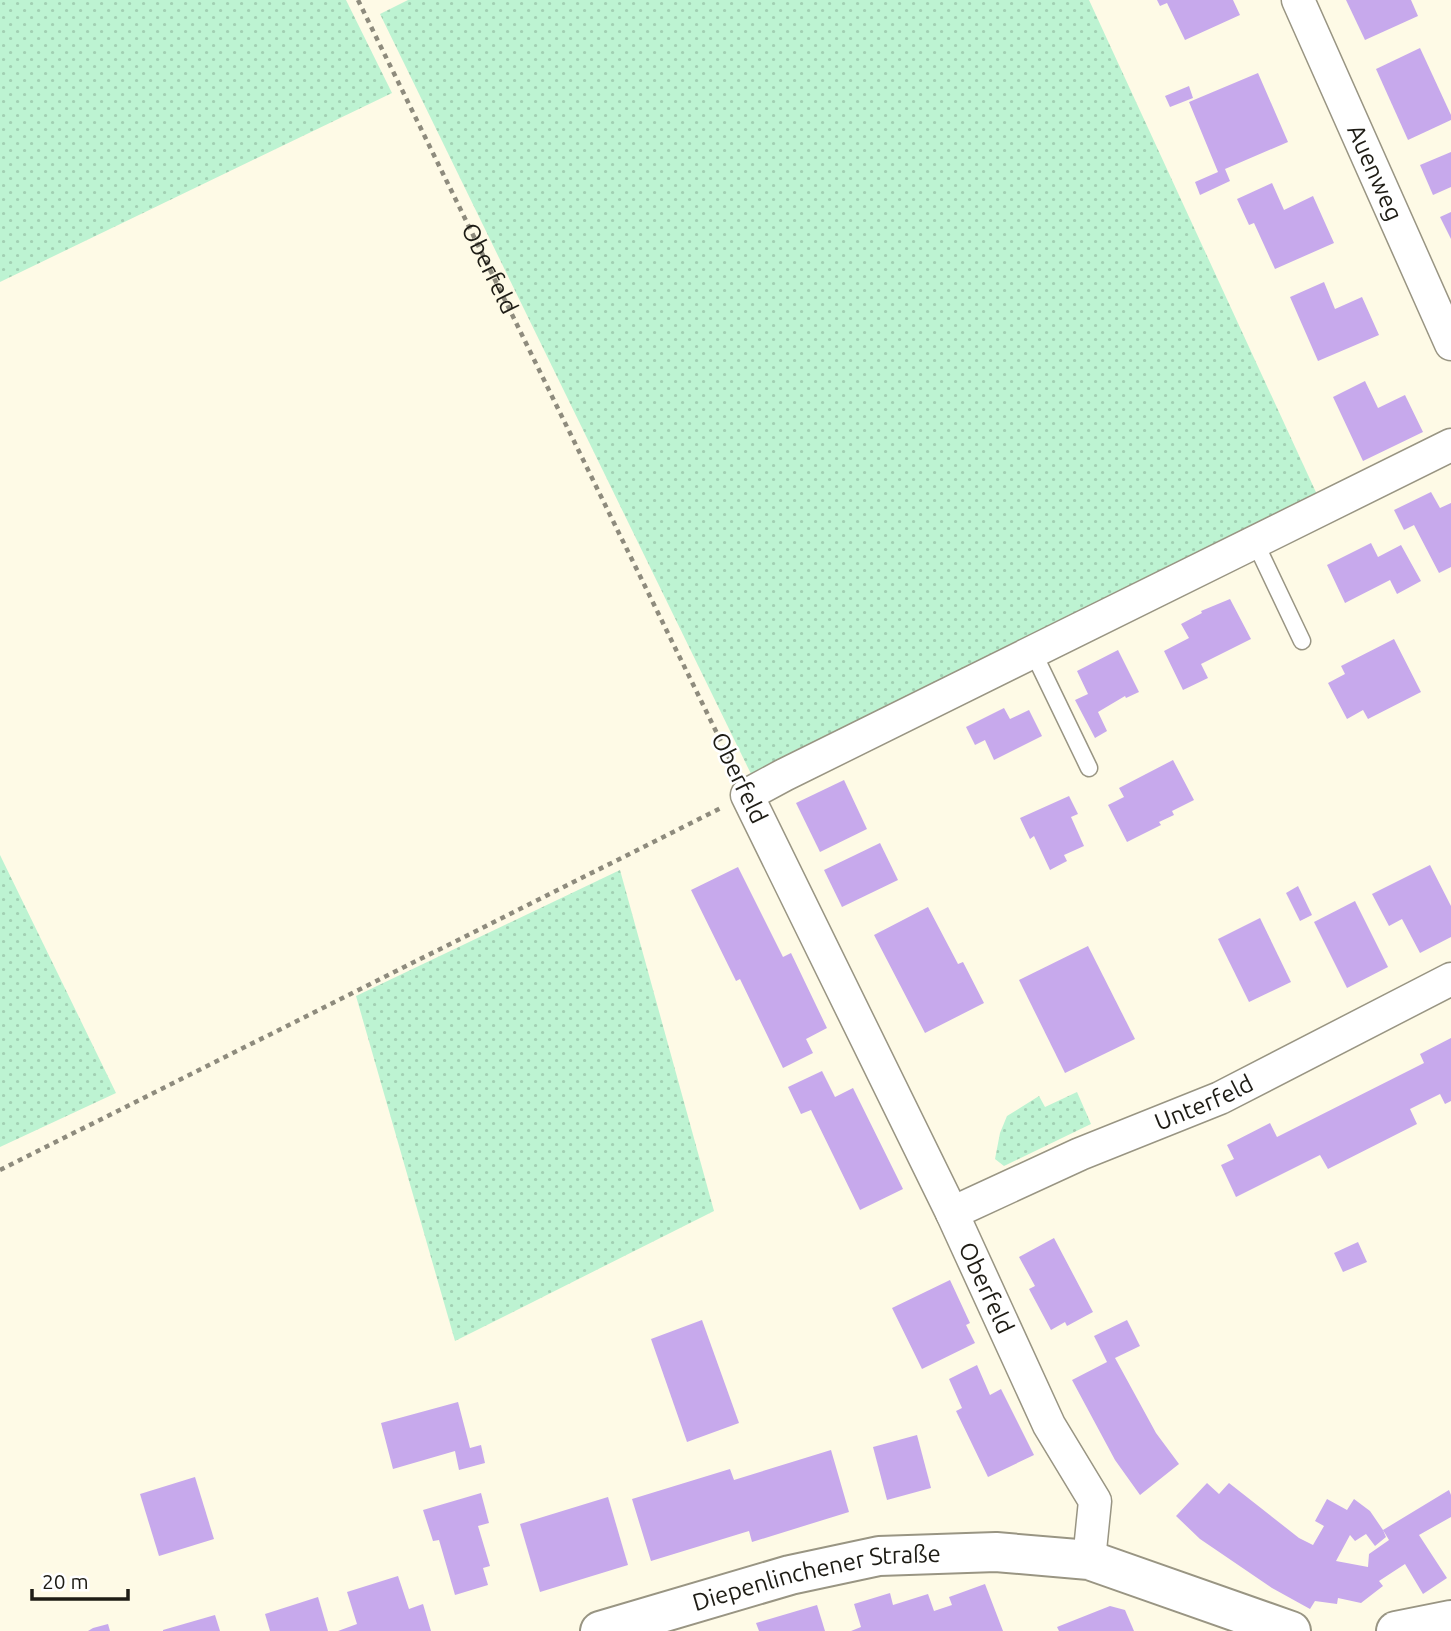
<svg xmlns="http://www.w3.org/2000/svg" width="1451" height="1631" font-family="Ubuntu,sans-serif">
  <style>
    .grass { fill: url(#grass-dots) }
    .building { fill: #c7a9ec; fill-rule: evenodd }
    .lines { fill: none; stroke-linecap: round; stroke-linejoin: round }
    .service-casing { stroke: #999583; stroke-width: 19 }
    .minor-casing { stroke: #999583; stroke-width: 35 }
    .tertiary-casing { stroke: #999583; stroke-width: 42 }
    .path { stroke: #8e8b7d; stroke-width: 4.5; stroke-dasharray: 5 5; stroke-linecap: butt }
    .service { stroke: #fff; stroke-width: 16 }
    .minor { stroke: #fff; stroke-width: 32 }
    .tertiary { stroke: #fff; stroke-width: 38 }
    .labels { text-anchor: middle; stroke-width: 5; stroke-linejoin: round; paint-order: stroke }
    .street-label { font-size: 24px; fill: #1e1c15; stroke: #fff }
  </style>
  <defs>
    <pattern id="grass-dots" width="8" height="8" patternUnits="userSpaceOnUse" patternTransform="scale(1.75)"><rect width="8" height="8" fill="#bdf3d2"/><path d="M2 2h.1M6 6h.1" fill="none" stroke="#a2d0b3" stroke-width="1.8" stroke-linecap="round"/></pattern>
  </defs>
  <rect width="100%" height="100%" fill="#fefae6"/>
  <!-- grass -->
  <g class="grass">
    <path d="M0 0H346L392 93 0 282Z"/>
    <path d="M408 0H1089L1320 501 753 778 380 14Z"/>
    <path d="M0 855 116 1093 0 1147Z"/>
    <path d="M620 870 714 1211 455 1341 356 996Z"/>
    <path d="M1077 1092 1091 1124 1004 1166 995 1159 1000 1133 1007 1116 1039 1096 1045 1107Z"/>
  </g>
  <!-- building -->
  <g class="building">
    <path d="M1157 0H1233L1240 15 1185 40 1167 3 1160 6Z"/>
    <path d="M1346 0H1411L1418 16 1365 40Z"/>
    <path d="M1420 48 1451 115V120L1408 140 1376 69Z"/>
    <path d="M1258 73 1288 142 1225 169 1230 181 1200 195 1195 182 1218 172 1189 102Z"/>
    <path d="M1189 86 1193 98 1170 107 1165 96Z"/>
    <path d="M1451 152V187L1433 195 1420 165Z"/>
    <path d="M1272 183 1284 210 1313 196 1334 243 1275 269 1254 223 1249 225 1237 199Z"/>
    <path d="M1451 212V239L1440 217Z"/>
    <path d="M1324 282 1335 309 1362 297 1379 335 1318 361 1290 297Z"/>
    <path d="M1365 381 1378 408 1405 395 1423 432 1363 461 1333 397Z"/>
    <path d="M1431 492 1440 508 1451 503V567L1439 573 1414 525 1404 530 1394 510Z"/>
    <path d="M1371 543 1378 557 1401 545 1421 581 1397 594 1390 580 1345 603 1327 565Z"/>
    <path d="M1230 599 1251 639 1201 664 1208 678 1183 690 1164 651 1189 638 1181 624 1202 613 1201 611Z"/>
    <path d="M1394 639 1421 692 1368 719 1363 710 1347 719 1328 683 1345 674 1341 666Z"/>
    <path d="M1118 650 1139 692 1126 698 1125 696 1098 712 1107 731 1095 738 1075 700 1088 694 1077 671Z"/>
    <path d="M1004 708 1010 719 1029 710 1042 736 994 760 985 740 975 745 966 727Z"/>
    <path d="M1173 760 1194 800 1172 811 1174 815 1159 822 1161 825 1127 842 1108 805 1124 797 1119 788Z"/>
    <path d="M844 780 867 829 820 852 796 803Z"/>
    <path d="M1069 796 1078 814 1071 817 1084 846 1064 855 1067 861 1050 870 1034 836 1030 839 1020 818Z"/>
    <path d="M880 843 898 880 842 907 824 870Z"/>
    <path d="M1430 865 1451 906V937L1420 953 1402 919 1389 926 1372 894Z"/>
    <path d="M738 867 783 957 791 953 827 1028 806 1039 813 1053 783 1068 740 979 736 981 691 890Z"/>
    <path d="M1298 886 1312 915 1300 921 1286 893Z"/>
    <path d="M1355 901 1388 967 1347 988 1314 922Z"/>
    <path d="M928 907 958 964 963 962 984 1003 925 1033 874 935Z"/>
    <path d="M1260 918 1291 982 1249 1002 1218 939Z"/>
    <path d="M1088 946 1135 1039 1065 1073 1019 980Z"/>
    <path d="M1451 1038V1101L1445 1104 1440 1094 1410 1109 1417 1124 1328 1169 1320 1155 1236 1197 1221 1165 1234 1159 1227 1145 1270 1123 1277 1137 1424 1063 1420 1054Z"/>
    <path d="M822 1071 835 1097 853 1088 903 1189 860 1210 811 1110 801 1114 788 1087Z"/>
    <path d="M1054 1238 1093 1312 1067 1326 1065 1322 1051 1330 1029 1289 1035 1286 1019 1257Z"/>
    <path d="M1358 1242 1367 1262 1343 1272 1334 1253Z"/>
    <path d="M950 1280 970 1323 966 1325 975 1343 922 1369 892 1308Z"/>
    <path d="M702 1320 739 1423 687 1442 651 1339Z"/>
    <path d="M1127 1320 1140 1346 1115 1358 1156 1433 1179 1464 1140 1495 1115 1460 1072 1380 1107 1362 1094 1336Z"/>
    <path d="M977 1365 990 1395 1001 1389 1034 1455 988 1477 956 1411 962 1408 949 1379Z"/>
    <path d="M458 1402 470 1448 481 1445 485 1463 459 1470 455 1451 393 1469 381 1423Z"/>
    <path d="M917 1435 931 1488 887 1500 873 1447Z"/>
    <path d="M831 1450 849 1512 752 1542 749 1531 651 1561 632 1499 730 1469 734 1480Z"/>
    <path d="M195 1477 214 1539 159 1556 140 1494Z"/>
    <path d="M1207 1483 1219 1494 1229 1483 1299 1538 1313 1545 1324 1526 1315 1521 1327 1499 1347 1510 1354 1499 1370 1511 1383 1530 1449 1490 1451 1495V1517L1419 1535 1447 1578 1423 1594 1405 1564 1379 1581 1383 1586 1361 1603 1338 1598 1337 1604 1315 1601 1310 1609 1272 1588 1200 1539 1176 1516ZM1383 1530 1389 1540 1369 1554 1368 1567 1336 1561 1350 1535 1355 1541 1366 1534 1375 1546 1386 1537Z"/>
    <path d="M481 1493 489 1523 478 1526 490 1566 483 1568 488 1585 455 1595 439 1540 433 1541 423 1510Z"/>
    <path d="M608 1497 628 1565 540 1592 520 1524Z"/>
    <path d="M398 1576 409 1609 423 1604 431 1631H338L357 1624 347 1592Z"/>
    <path d="M985 1584 1003 1631H851L861 1627 854 1604 890 1593 893 1605 928 1594 934 1611 952 1605 949 1597Z"/>
    <path d="M318 1597 328 1631H270L265 1614Z"/>
    <path d="M817 1605 825 1631H759L756 1623Z"/>
    <path d="M1110 1606 1125 1610 1134 1631H1059L1057 1627Z"/>
    <path d="M215 1615 220 1631H163V1630Z"/>
    <path d="M108 1624 110 1631H88L93 1628Z"/>
  </g>
  <g class="lines">
    <!-- service casing -->
    <g class="service-casing">
      <g id="service">
        <path d="M1255 542 1302 641"/>
        <path d="M1033 652 1089 768"/>
      </g>
    </g>
    <!-- minor casing -->
    <g class="minor-casing">
      <g id="minor">
        <path id="s2" d="M1298 0 1451 344"/>
        <path id="s3" d="M952 1213 1080 1154 1220 1098 1451 979"/>
        <path d="M1089 1560 1095 1501 1049 1425 952 1213 747 795 784 775 1451 445"/>
      </g>
    </g>
    <!-- tertiary casing -->
    <g class="tertiary-casing">
      <g id="tertiary">
        <path id="s4" d="M600 1631 790 1575 879 1556 996 1552 1089 1560 1291 1631"/>
        <path d="M1396 1631 1451 1620"/>
      </g>
    </g>
    <!-- path -->
    <g class="path">
      <path id="s1" d="M358 0 733 766"/>
      <path d="M0 1170 721 808"/>
    </g>
    <!-- service -->
    <use href="#service" class="service"/>
    <!-- minor -->
    <use href="#minor" class="minor"/>
    <!-- tertiary -->
    <use href="#tertiary" class="tertiary"/>
  </g>
  <g class="labels">
    <!-- street labels -->
    <g class="street-label">
      <text dy="8" stroke="none"><textPath href="#s2" startOffset="189">Auenweg</textPath></text>
      <text dy="8" stroke="none"><textPath href="#s1" startOffset="299">Oberfeld</textPath></text>
      <text transform="translate(739 778) rotate(64)" y="8">Oberfeld</text>
      <text dy="8" stroke="none"><textPath href="#s3" startOffset="275">Unterfeld</textPath></text>
      <text transform="translate(986 1288) rotate(65)" y="8">Oberfeld</text>
      <text dy="8" stroke="none"><textPath href="#s4" startOffset="224">Diepenlinchener Straße</textPath></text>
    </g>
  </g>
  <!-- scale -->
  <path d="M32 1589v10h96v-10" fill="none" stroke="#1e1c15" stroke-width="3.5"/>
  <text x="42" y="1589" font-size="21" fill="#1e1c15" stroke="#ffffff" stroke-width="5" paint-order="stroke">20 m</text>
</svg>
